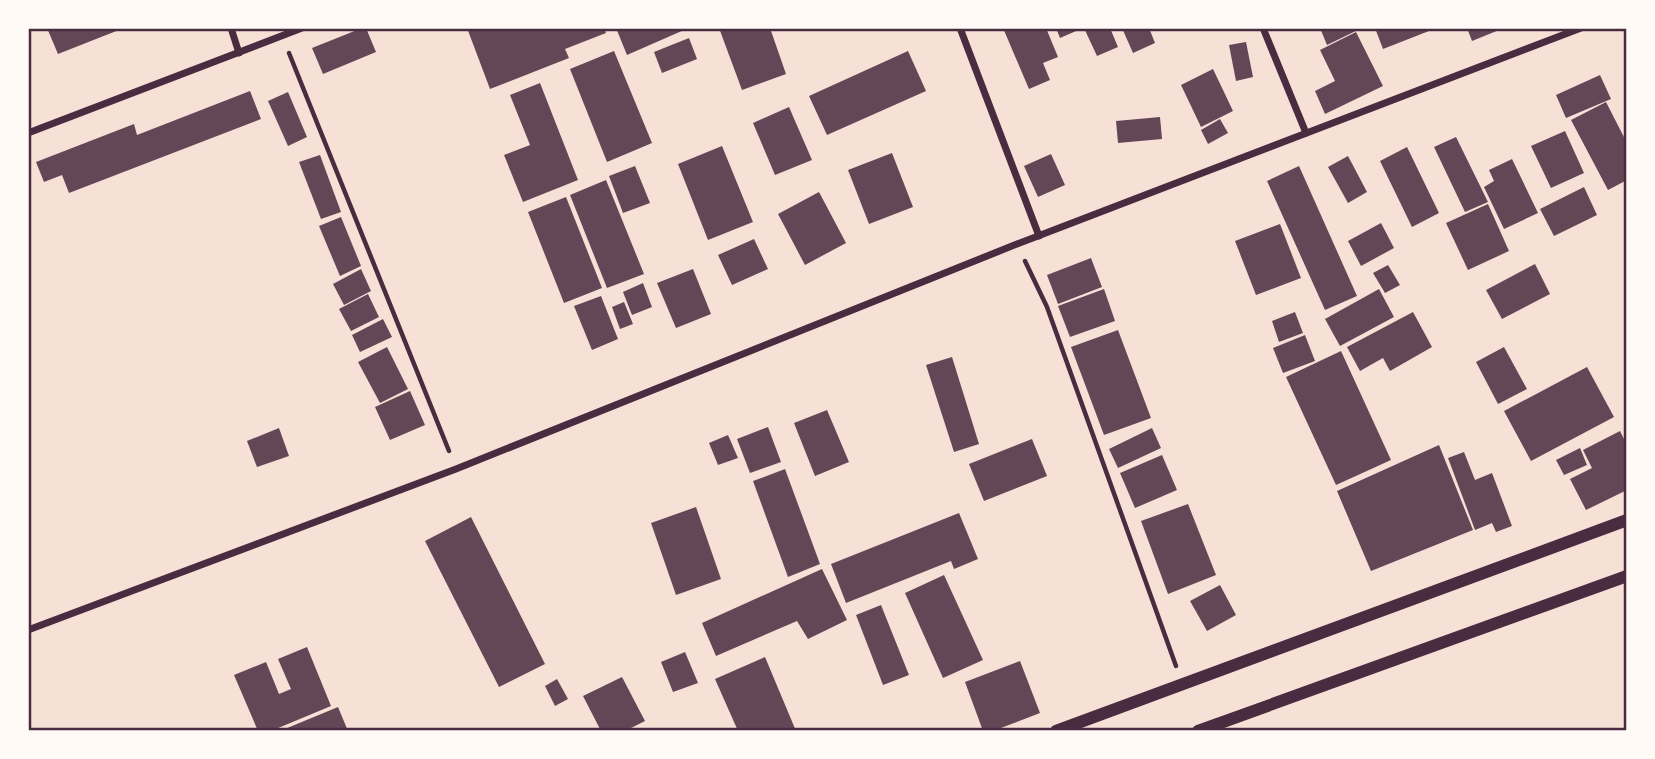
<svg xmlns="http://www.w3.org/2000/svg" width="1655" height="759" font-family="Raleway,sans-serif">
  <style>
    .building { fill: #644757 }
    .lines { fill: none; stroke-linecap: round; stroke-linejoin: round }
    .path { stroke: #4a2c40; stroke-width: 4.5 }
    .minor { stroke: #4a2c40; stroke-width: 7 }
    .tertiary { stroke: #4a2c40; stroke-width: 12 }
    .neatline { fill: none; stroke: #4a2c40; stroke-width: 2.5 }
  </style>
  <rect width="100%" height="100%" fill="#f7e1d7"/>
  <!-- building -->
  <g class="building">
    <path d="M47 28H124L58 54Z"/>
    <path d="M362 28H366L376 52 323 74 312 48Z"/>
    <path d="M467 28H604L606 33 565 49 569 58 490 89Z"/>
    <path d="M616 28H683L684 30 627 55Z"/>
    <path d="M719 28H770L786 74 742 90Z"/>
    <path d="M1003 28H1046L1058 57 1043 63 1050 80 1029 89Z"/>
    <path d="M1056 28H1083L1060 38Z"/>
    <path d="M1084 28H1110L1118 47 1097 56Z"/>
    <path d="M1122 28H1149L1155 43 1133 53Z"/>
    <path d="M1320 28H1362L1327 45Z"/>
    <path d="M1375 28H1428L1429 31 1383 49Z"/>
    <path d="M1467 28H1504L1472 41Z"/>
    <path d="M1356 32 1383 86 1325 114 1315 91 1335 81 1320 50Z"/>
    <path d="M689 38 697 59 662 73 654 52Z"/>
    <path d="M1246 42 1253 77 1236 81 1229 45Z"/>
    <path d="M614 51 652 143 607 162 570 69Z"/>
    <path d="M908 51 926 91 827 135 809 96Z"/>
    <path d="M1213 69 1233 111 1201 127 1181 85Z"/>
    <path d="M1600 75 1611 99 1566 118 1556 95Z"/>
    <path d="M540 83 578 180 523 202 504 155 530 145 510 95Z"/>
    <path d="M250 91 261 119 69 193 62 175 44 182 36 162 134 124 137 135Z"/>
    <path d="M288 92 307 137 288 146 268 101Z"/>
    <path d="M1606 102 1627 143V180L1608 190 1571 120Z"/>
    <path d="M789 107 812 160 775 175 753 123Z"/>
    <path d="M1160 117 1162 139 1118 143 1116 121Z"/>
    <path d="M1220 119 1228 133 1208 144 1201 130Z"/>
    <path d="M1565 131 1584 173 1551 188 1531 146Z"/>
    <path d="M1456 137 1488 202 1465 212 1434 147Z"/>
    <path d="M722 146 753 222 708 240 678 164Z"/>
    <path d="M1407 147 1439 213 1412 227 1380 161Z"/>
    <path d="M892 153 913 207 869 224 848 170Z"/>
    <path d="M1051 154 1065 185 1038 197 1024 166Z"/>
    <path d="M320 155 341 212 321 219 299 162Z"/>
    <path d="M1348 156 1367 192 1348 203 1328 167Z"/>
    <path d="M1512 159 1538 213 1504 229 1484 187 1494 181 1489 170Z"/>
    <path d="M635 166 650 203 623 213 609 176Z"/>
    <path d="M1299 166 1357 296 1325 310 1267 181Z"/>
    <path d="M606 180 644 274 607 288 570 195Z"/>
    <path d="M1584 187 1597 215 1554 236 1540 209Z"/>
    <path d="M819 192 846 243 805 265 778 214Z"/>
    <path d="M566 197 602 288 564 303 528 212Z"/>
    <path d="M1488 204 1509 251 1468 270 1446 223Z"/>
    <path d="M341 217 361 266 340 276 319 226Z"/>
    <path d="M1381 223 1394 248 1361 266 1348 241Z"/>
    <path d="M1280 224 1301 278 1256 295 1235 241Z"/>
    <path d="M754 239 768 269 732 285 718 255Z"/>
    <path d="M1091 258 1102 287 1058 304 1047 275Z"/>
    <path d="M1535 264 1550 294 1502 319 1486 290Z"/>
    <path d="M1388 265 1400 285 1385 293 1373 273Z"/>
    <path d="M361 269 371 291 344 305 333 284Z"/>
    <path d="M693 269 711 314 676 328 657 283Z"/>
    <path d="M643 283 652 307 632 315 623 292Z"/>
    <path d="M1104 289 1115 321 1070 337 1058 306Z"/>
    <path d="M1379 289 1394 317 1340 346 1325 319Z"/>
    <path d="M368 294 379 317 351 331 339 309Z"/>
    <path d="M601 296 618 339 592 350 574 306Z"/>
    <path d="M624 302 633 324 620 329 612 307Z"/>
    <path d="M1295 312 1303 333 1279 342 1272 321Z"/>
    <path d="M1413 312 1432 347 1390 371 1383 358 1360 371 1347 347Z"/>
    <path d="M383 319 392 337 360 352 352 335Z"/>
    <path d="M1118 330 1151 418 1104 435 1071 347Z"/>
    <path d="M1305 335 1315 361 1283 373 1273 348Z"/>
    <path d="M387 347 408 389 380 403 358 362Z"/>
    <path d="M1504 347 1527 389 1498 404 1476 362Z"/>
    <path d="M1341 351 1391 460 1336 485 1286 377Z"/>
    <path d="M952 357 979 444 954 452 926 365Z"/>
    <path d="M1587 367 1614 417 1531 461 1504 411Z"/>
    <path d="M410 391 425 425 390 440 375 407Z"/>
    <path d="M827 410 849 462 815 476 794 423Z"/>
    <path d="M768 427 781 462 750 473 737 439Z"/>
    <path d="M279 428 289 456 257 467 247 441Z"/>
    <path d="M1152 428 1161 448 1118 468 1109 449Z"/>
    <path d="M1620 431 1627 445V490L1586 510 1570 479 1592 468 1583 450Z"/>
    <path d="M728 435 738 458 718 465 709 443Z"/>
    <path d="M1032 439 1047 476 984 501 969 464Z"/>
    <path d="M1439 445 1473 530 1371 571 1337 491Z"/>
    <path d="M1580 448 1587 465 1564 475 1556 460Z"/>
    <path d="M1464 452 1475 480 1492 473 1512 526 1496 532 1492 523 1475 530 1448 458Z"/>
    <path d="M1162 455 1177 490 1135 508 1120 473Z"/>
    <path d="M785 469 820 564 788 577 753 481Z"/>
    <path d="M1188 504 1216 575 1168 594 1141 521Z"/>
    <path d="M696 507 721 579 676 595 651 523Z"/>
    <path d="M959 513 978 559 954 569 951 561 846 603 831 564Z"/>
    <path d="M471 517 545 664 499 687 425 541Z"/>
    <path d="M822 569 847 620 808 639 797 621 716 656 702 623Z"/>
    <path d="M944 575 983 660 943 678 905 593Z"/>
    <path d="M1220 585 1236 615 1207 631 1190 601Z"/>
    <path d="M881 605 909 675 883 685 856 615Z"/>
    <path d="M307 647 331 706 271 731H258L234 675 266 662 279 694 291 689 278 659Z"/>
    <path d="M685 652 698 683 673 692 661 662Z"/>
    <path d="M765 657 796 731H738L715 679Z"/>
    <path d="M1020 661 1040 713 993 731H983L965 682Z"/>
    <path d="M622 677 645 721 625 731H601L583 696Z"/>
    <path d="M557 679 568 699 555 706 545 686Z"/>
    <path d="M338 707 348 731H280Z"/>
  </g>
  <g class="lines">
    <!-- path -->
    <g class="path">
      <path d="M289 53 449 451"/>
      <path d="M1025 261 1047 307 1176 666"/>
    </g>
    <!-- minor -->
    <g class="minor">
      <path d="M231 28 239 53"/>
      <path d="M960 28 1039 236"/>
      <path d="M1263 28 1306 133"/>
      <path d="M28 133 302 28"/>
      <path d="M28 630 456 469 1017 244 1581 28"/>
    </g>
    <!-- tertiary -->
    <g class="tertiary">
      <path d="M1056 731 1627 520"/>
      <path d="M1198 731 1627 576"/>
    </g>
  </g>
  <!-- border -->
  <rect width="1655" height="759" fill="none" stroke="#fffaf5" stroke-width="60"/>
  <rect x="30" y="30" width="1595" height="699" class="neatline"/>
</svg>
